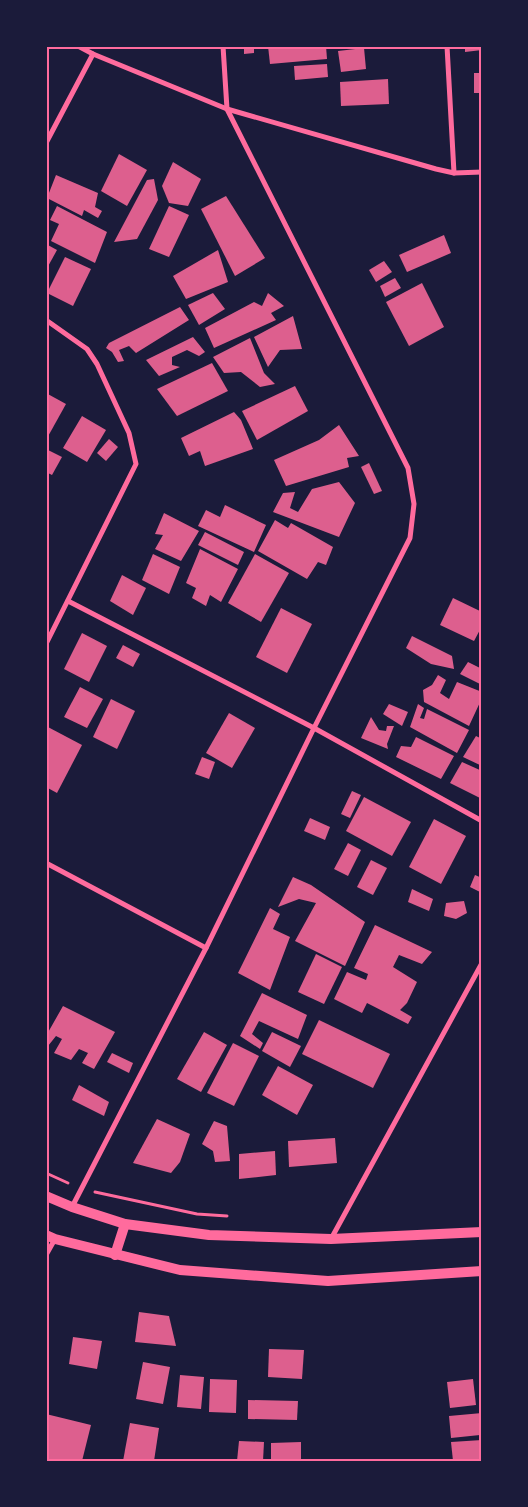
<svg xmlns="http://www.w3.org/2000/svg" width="528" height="1507" font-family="Mulish,sans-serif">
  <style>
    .building { fill: #dd5f8e }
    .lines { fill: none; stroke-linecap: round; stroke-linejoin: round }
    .path { stroke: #ff6b9d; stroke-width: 3 }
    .minor { stroke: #ff6b9d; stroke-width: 5 }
    .secondary { stroke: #ff6b9d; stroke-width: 10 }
    .neatline { fill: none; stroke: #ff6b9d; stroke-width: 2 }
  </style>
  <rect width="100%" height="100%" fill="#1b1b3a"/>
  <!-- building -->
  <g class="building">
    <path d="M244 46H254V53L244 54Z"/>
    <path d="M268 46H326L327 59 270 64Z"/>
    <path d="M465 46H482V50L465 52Z"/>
    <path d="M364 48 366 69 341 72 338 51Z"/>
    <path d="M327 64 328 77 295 80 294 66Z"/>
    <rect x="474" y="73" width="8" height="20"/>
    <path d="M388 79 389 104 341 106 340 82Z"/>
    <path d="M119 154 147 170 127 206 101 191Z"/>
    <path d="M173 162 201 179 188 206 169 203 162 186Z"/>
    <path d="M56 175 98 193 95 207 102 211 98 218 84 210 82 216 47 198Z"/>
    <path d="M154 179 158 200 137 239 114 242 147 180Z"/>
    <path d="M226 196 265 258 235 276 201 209Z"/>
    <path d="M57 206 107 232 95 263 51 241 59 224 50 220Z"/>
    <path d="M169 206 189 215 169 257 149 249Z"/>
    <path d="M444 235 451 253 407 272 399 255Z"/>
    <path d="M46 244 57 250 46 270Z"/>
    <path d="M218 250 228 282 186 299 173 276Z"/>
    <path d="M65 257 91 269 73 306 47 293Z"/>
    <path d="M384 261 392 272 376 282 369 270Z"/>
    <path d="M395 278 401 288 385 297 380 286Z"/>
    <path d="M422 283 444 327 409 346 386 302Z"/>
    <path d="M213 293 225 309 199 325 188 305Z"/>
    <path d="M268 293 284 306 271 313 276 320 214 348 205 328 254 302 262 306Z"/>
    <path d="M180 307 189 320 136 353 129 346 119 350 124 361 118 362 112 352 106 348 109 343Z"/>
    <path d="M293 316 302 349 280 350 268 367 254 337Z"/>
    <path d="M193 337 205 352 199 356 187 350 172 357V365L180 367 159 376 146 360Z"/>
    <path d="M250 338 264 373 275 384 260 387 241 372 224 373 213 357Z"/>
    <path d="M212 363 228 391 177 416 157 389Z"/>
    <path d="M295 386 308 411 257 440 242 411Z"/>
    <path d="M46 393 66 404 46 440Z"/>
    <path d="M234 412 241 420 253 449 205 466 200 451 189 456 181 438Z"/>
    <path d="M82 416 106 430 87 462 63 448Z"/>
    <path d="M339 425 359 456 347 458 349 467 286 486 274 460 319 440Z"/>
    <path d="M109 439 118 447 106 461 97 453Z"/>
    <path d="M46 449 62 457 52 475 46 472Z"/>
    <path d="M369 463 382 491 374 494 361 467Z"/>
    <path d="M339 482 355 503 339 537 273 512 283 493 295 492 290 508 298 512 312 489Z"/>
    <path d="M225 505 266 525 254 552 198 526 206 510 220 517Z"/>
    <path d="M164 513 199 531 181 561 155 549 163 535 155 534Z"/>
    <path d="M275 520 288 528 291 523 333 547 326 565 318 562 307 579 258 551Z"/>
    <path d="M205 532 244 552 238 565 198 545Z"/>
    <path d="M200 549 238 569 221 602 210 595 206 606 192 598 196 588 186 583Z"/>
    <path d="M153 554 180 567 169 594 142 580Z"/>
    <path d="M255 554 289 573 261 622 228 603Z"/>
    <path d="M122 575 146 588 133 615 110 601Z"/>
    <path d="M453 598 482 612V626L474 641 440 625Z"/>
    <path d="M281 608 312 624 287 673 256 657Z"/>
    <path d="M82 633 107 646 89 682 64 669Z"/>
    <path d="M412 636 452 656 454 669 431 664 406 648Z"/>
    <path d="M123 645 140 654 133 667 116 658Z"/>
    <path d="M468 662 482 669V685L460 674Z"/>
    <path d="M438 675 446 680 440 693 449 699 457 682 482 692V698L469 726 424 702 423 690 432 685Z"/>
    <path d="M80 687 103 699 87 728 64 717Z"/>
    <path d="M111 699 135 711 117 749 93 737Z"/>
    <path d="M389 704 408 712 402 726 383 714Z"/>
    <path d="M418 704 424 708 420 718 424 719 427 709 469 730 457 753 410 727Z"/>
    <path d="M229 713 255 728 232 768 206 753Z"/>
    <path d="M371 717 379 730 386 731 387 726H394L387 744 388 749 361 738Z"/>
    <path d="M46 726 82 745 57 793 46 787Z"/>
    <path d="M476 736 482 739V766L463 757Z"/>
    <path d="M416 737 454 756 441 779 396 757 401 746 411 747Z"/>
    <path d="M202 757 215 762 209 779 195 774Z"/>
    <path d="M462 762 482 771V799L450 783Z"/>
    <path d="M352 791 361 795 350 818 341 814Z"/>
    <path d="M364 797 411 822 392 856 346 831Z"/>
    <path d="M310 818 330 827 325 840 304 831Z"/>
    <path d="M434 819 466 836 441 884 409 867Z"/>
    <path d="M348 843 361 850 348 876 334 869Z"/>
    <path d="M371 860 387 868 373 895 357 887Z"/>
    <path d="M475 875 482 878V893L470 887Z"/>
    <path d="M293 877 311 885 365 922 345 966 295 941 316 903 299 899 278 907Z"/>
    <path d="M412 889 433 899 429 911 408 902Z"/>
    <path d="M464 901 467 913 456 919 444 916 446 903Z"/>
    <path d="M270 908 280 914 273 929 290 937 270 990 238 973Z"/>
    <path d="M375 925 432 952 422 964 399 955 393 967 417 982 407 1003 400 1010 412 1017 408 1024 367 1003 362 1013 334 999 347 972 366 980 368 974 354 968Z"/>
    <path d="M316 954 342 967 324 1004 298 992Z"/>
    <path d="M262 993 307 1015 298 1039 259 1021 252 1034 263 1043 260 1049 240 1036Z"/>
    <path d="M63 1006 115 1032 94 1069 82 1063 88 1053 79 1049 71 1060 54 1053 62 1039 56 1036 48 1046 46 1045V1036Z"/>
    <path d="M319 1020 390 1054 373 1088 302 1054Z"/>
    <path d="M204 1032 227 1045 201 1092 177 1079Z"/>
    <path d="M272 1032 301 1046 290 1067 262 1051Z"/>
    <path d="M233 1043 259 1056 234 1106 207 1093Z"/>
    <path d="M112 1053 133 1063 129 1073 107 1062Z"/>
    <path d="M278 1066 313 1085 297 1115 262 1095Z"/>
    <path d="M79 1085 109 1102 104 1116 72 1100Z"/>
    <path d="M157 1119 190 1134 180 1162 171 1173 133 1163Z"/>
    <path d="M214 1121 227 1126 230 1161 215 1162 213 1151 202 1144Z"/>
    <path d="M335 1138 337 1163 289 1167 288 1141Z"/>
    <path d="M275 1151 276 1175 239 1179V1154Z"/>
    <path d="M139 1312 169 1316 176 1346 135 1342Z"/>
    <path d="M73 1337 102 1341 97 1369 69 1364Z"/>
    <path d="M269 1349 304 1350 302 1379 268 1377Z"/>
    <path d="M143 1362 170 1367 163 1404 136 1399Z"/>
    <path d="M180 1375 204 1377 201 1409 177 1407Z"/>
    <path d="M210 1379 237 1380 236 1413 209 1412Z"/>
    <path d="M473 1379 476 1405 450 1408 447 1382Z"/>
    <path d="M248 1400 298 1401 297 1420 248 1419Z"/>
    <path d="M482 1413 480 1435 451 1438 449 1416Z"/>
    <path d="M46 1414 91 1425 82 1461 46 1460Z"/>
    <path d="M130 1423 159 1428 154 1461H123Z"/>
    <path d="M482 1440V1461H453L451 1442Z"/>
    <path d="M239 1441 264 1442 263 1461H237Z"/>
    <path d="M301 1442V1461H271V1443Z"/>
  </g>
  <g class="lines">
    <!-- path -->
    <g class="path">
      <path d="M46 1173 68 1183"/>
      <path d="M95 1192 197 1214 227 1216"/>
    </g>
    <!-- minor -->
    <g class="minor">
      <path d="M78 46 93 54 227 109 436 169 454 173 482 172"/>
      <path d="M447 46 454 173"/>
      <path d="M46 143 93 54"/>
      <path d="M46 320 87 349 97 364 129 433 136 464 46 644"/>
      <path d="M68 601 314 728 482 821"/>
      <path d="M46 863 206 948"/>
      <path d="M72 1207 206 948 314 728 410 538 414 504 408 468 227 109 223 46"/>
      <path d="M331 1239 482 963"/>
      <path d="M46 1255 55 1239"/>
    </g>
    <!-- secondary -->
    <g class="secondary">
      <path d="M46 1196 72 1207 125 1224 209 1235 331 1239 482 1232"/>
      <path d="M46 1235 55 1239 180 1270 328 1281 482 1271"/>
      <path d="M115 1255 125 1224"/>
    </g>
  </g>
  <!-- border -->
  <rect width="528" height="1507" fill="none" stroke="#1b1b3a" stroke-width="95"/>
  <rect x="48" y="48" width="432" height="1412" class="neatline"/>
</svg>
